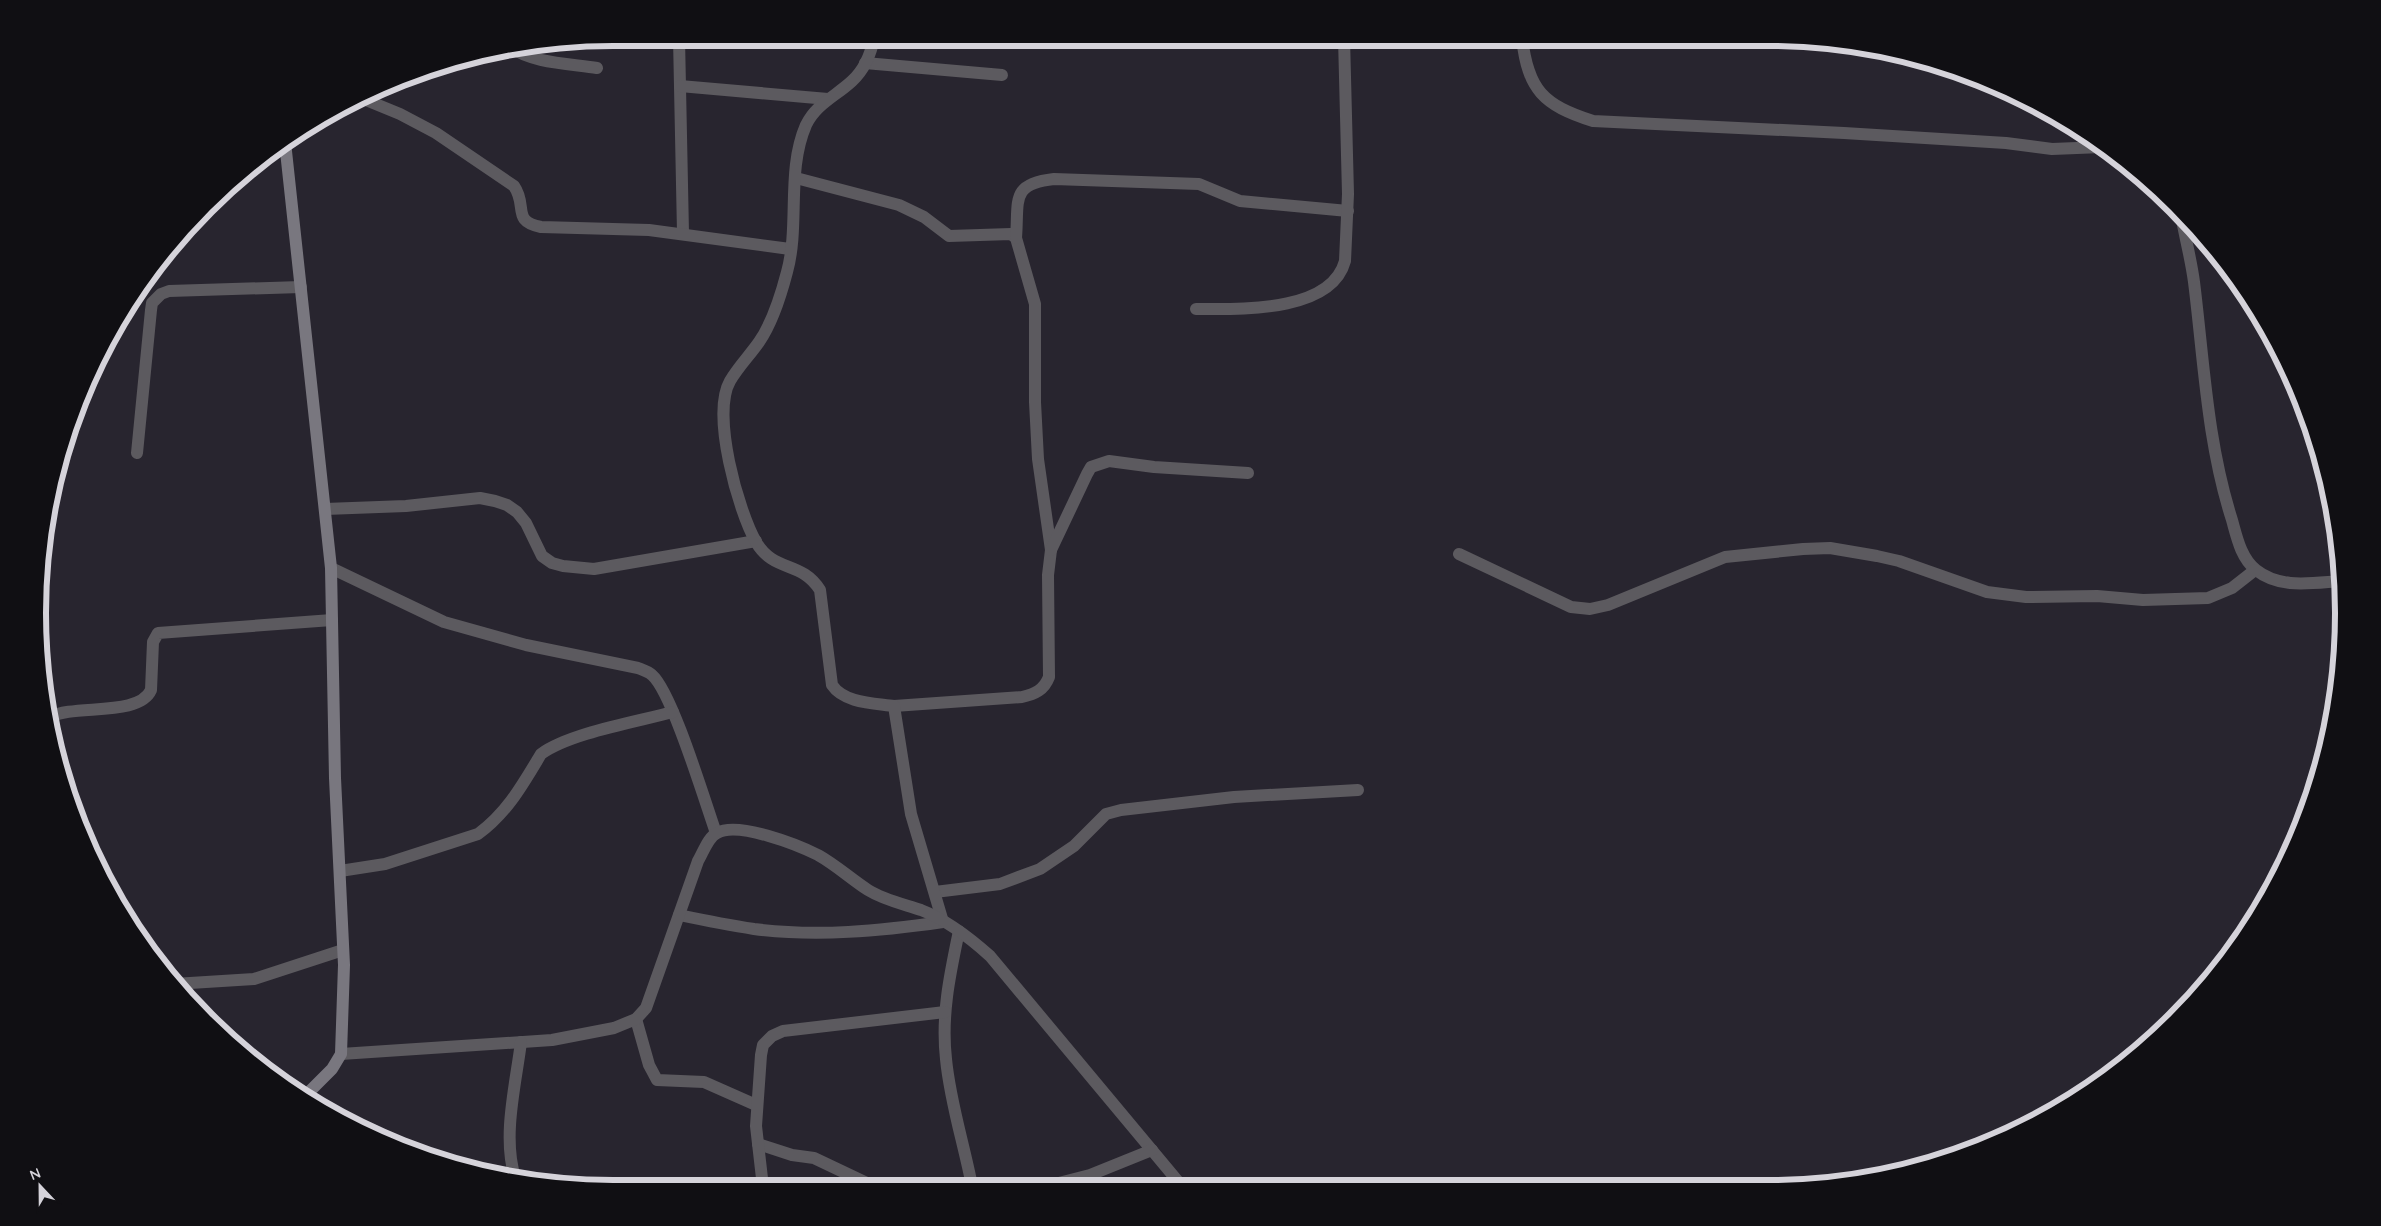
<svg xmlns="http://www.w3.org/2000/svg" width="2381" height="1226" font-family="Quicksand,sans-serif">
  <style>
    .lines { fill: none; stroke-linecap: round; stroke-linejoin: round }
    .street { stroke: #5c5a5f; stroke-width: 12 }
    .secondary { stroke: #79777f; stroke-width: 12 }
    .rim { fill: none; stroke: #d5d3da; stroke-width: 6 }
  </style>
  <rect width="100%" height="100%" fill="#28252f"/>
  <g class="lines">
    <!-- street -->
    <g class="street">
      <path d="M679 38 683 233"/>
      <path d="M1522 38C1528 90 1543 105 1593 121L1844 133 2006 143 2052 149 2102 147"/>
      <path d="M511 47C529 63 574 64 597 68"/>
      <path d="M865 63 1002 75"/>
      <path d="M680 86 828 99"/>
      <path d="M361 98 400 114 436 133 514 186C528 206 511 221 541 227L649 230 790 249"/>
      <path d="M796 178 899 205 924 217 949 236 1011 234 1016 238 1035 304V402L1038 459 1051 550 1048 575 1049 677C1044 690 1035 694 1022 697L894 706"/>
      <path d="M2181 215C2185 237 2191 259 2194 282 2204 362 2207 442 2232 520 2237 538 2241 558 2256 570 2280 589 2311 583 2340 581"/>
      <path d="M1016 238C1019 200 1010 184 1054 179L1199 184 1240 201 1348 211"/>
      <path d="M1196 309C1239 309 1331 313 1345 261L1348 194 1344 38"/>
      <path d="M137 453 151 310 152 303 161 294 169 291 301 287"/>
      <path d="M325 509 406 506 480 498 495 501 507 505 517 512 526 523 542 556 552 563 563 566 594 569 756 541"/>
      <path d="M1051 550 1087 474 1091 467 1109 461 1154 467 1248 473"/>
      <path d="M1459 554 1571 607 1590 609 1608 605 1725 557 1803 549 1830 548 1877 556 1899 561 1987 592 2026 597 2097 596 2143 600 2208 598 2232 588 2255 570"/>
      <path d="M331 568 444 622 526 645 638 668C643 670 649 672 652 675 672 692 705 802 716 833"/>
      <path d="M50 717C74 704 139 717 151 690L153 642 158 633 332 620"/>
      <path d="M340 871 385 864 478 834C507 813 523 784 541 754 570 733 636 722 673 712"/>
      <path d="M935 892 1000 884 1040 869 1074 846 1106 814 1121 810 1234 797 1358 790"/>
      <path d="M679 915C703 920 728 925 754 929 817 937 880 931 943 922L911 814 894 706C873 703 844 703 832 685L820 590C801 560 774 573 756 542 738 510 711 414 730 381 738 367 750 355 759 342 773 322 781 295 787 272 800 225 786 171 806 125 816 104 836 96 852 81 864 70 871 53 874 38"/>
      <path d="M959 931C950 974 941 1015 946 1059 950 1102 964 1144 972 1186"/>
      <path d="M174 984 254 979 343 950"/>
      <path d="M636 1019 649 1065 657 1080 704 1082 756 1105"/>
      <path d="M341 1054 552 1040 614 1028 636 1019 646 1008 698 861C703 853 708 837 717 833 738 821 798 845 818 855 836 865 851 879 868 890 884 900 903 904 921 910 947 920 970 938 990 956L1181 1185"/>
      <path d="M758 1144 792 1155 814 1158 873 1186"/>
      <path d="M515 1177C502 1137 516 1083 521 1042"/>
      <path d="M1047 1186 1090 1175 1152 1150"/>
      <path d="M763 1187 756 1126 761 1055 763 1045 772 1036 783 1031 945 1012"/>
    </g>
    <!-- secondary -->
    <path class="secondary" d="M285 142 331 568 335 778 344 965 341 1054 332 1069 305 1096"/>
  </g>
  <!-- crop -->
  <path d="M0 0H2381V1226H0ZM613 46H1768A567 567 0 0 1 2335 613V613A567 567 0 0 1 1768 1180H613A567 567 0 0 1 46 613V613A567 567 0 0 1 613 46Z" fill="#100f13" fill-rule="evenodd"/>
  <path class="rim" d="M613 46H1768A567 567 0 0 1 2335 613V613A567 567 0 0 1 1768 1180H613A567 567 0 0 1 46 613V613A567 567 0 0 1 613 46Z"/>
  <!-- north arrow -->
  <g transform="translate(40 1186) rotate(338)" stroke="#100f13" stroke-width="4" paint-order="stroke">
  <path d="M0-4L9 19L0 12L-9 19Z" fill="#d5d3da"/>
  <text y="-8" font-size="14" font-weight="bold" text-anchor="middle" fill="#d5d3da">N</text>
  </g>
</svg>
